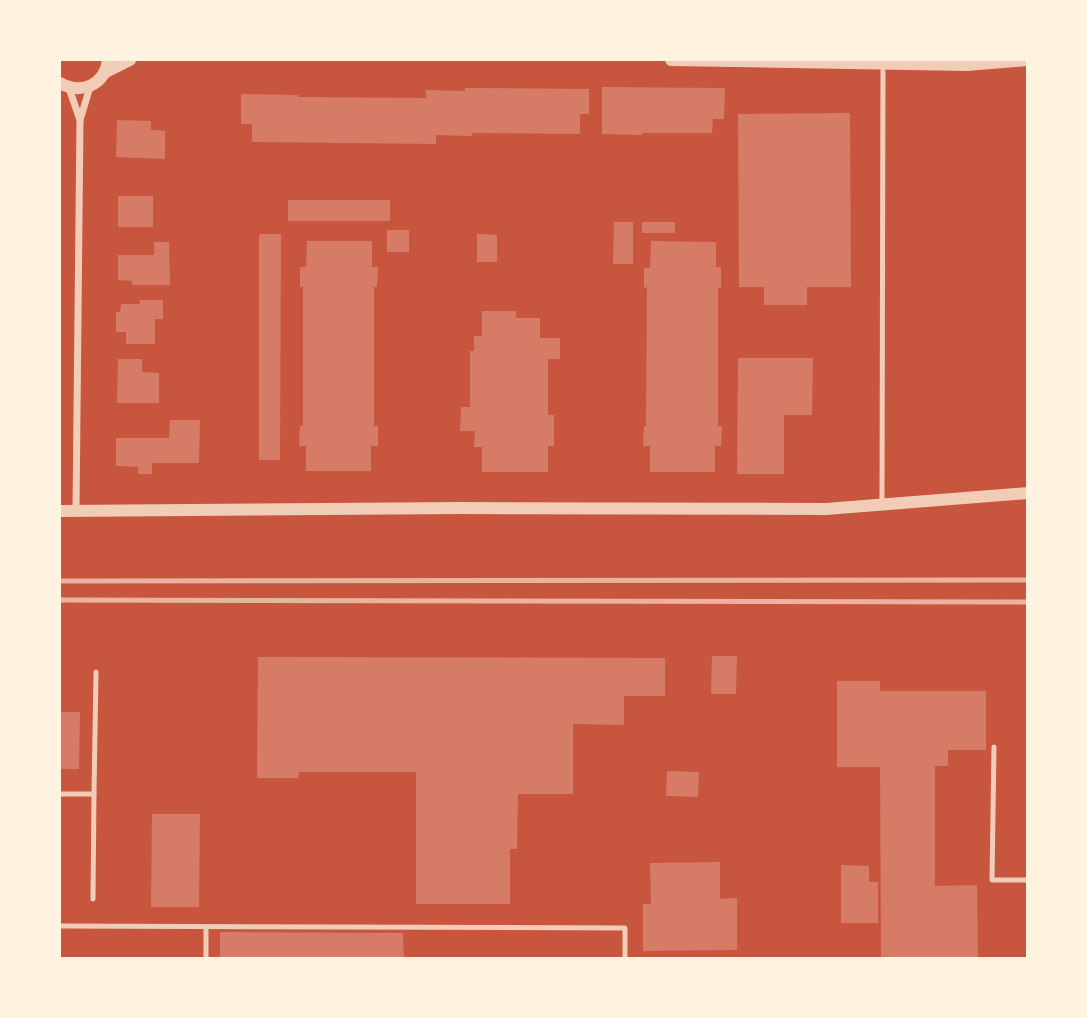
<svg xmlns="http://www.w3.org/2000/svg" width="1087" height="1018" font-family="Karla,sans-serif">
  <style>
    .building { fill: #d67c66 }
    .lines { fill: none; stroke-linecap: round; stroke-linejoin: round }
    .service { stroke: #f1ccb7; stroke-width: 5 }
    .minor { stroke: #f1ccb7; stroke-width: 7 }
    .tertiary { stroke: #f1ccb7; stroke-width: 12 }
    .rail { stroke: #e9b49f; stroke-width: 5 }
  </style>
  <rect width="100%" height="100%" fill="#c8553d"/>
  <!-- building -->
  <g class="building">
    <path d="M602 87 725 88 724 119H713L712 133H642V135L602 134Z"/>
    <path d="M465 88 589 89V114H580V134L472 133V136L436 135V144L252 142V124H241V94L298 95V97L426 98V90L465 91Z"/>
    <path d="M850 113 851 287H807V305H764V287H739L738 114Z"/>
    <path d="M117 120 151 121V130L165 131V159L116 157Z"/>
    <rect x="118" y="196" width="35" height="31"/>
    <rect x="288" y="200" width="102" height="21"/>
    <path d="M614 222H633V264H613Z"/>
    <rect x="642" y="222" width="33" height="11"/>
    <rect x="387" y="230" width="22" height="22"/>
    <path d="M259 234H281L280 460H259Z"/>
    <path d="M477 234 497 235V262H477Z"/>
    <path d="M307 241H372V267H378L377 287H374V426H378V446H371V471H306V446H299L300 426H303V287H300V267H306Z"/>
    <path d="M651 241 716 242V267H721V288H718V426H722L721 446H715V472H650V446H643L644 426H646L647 287 644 288V268H650Z"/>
    <path d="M154 242H169L170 285H132V281L118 280V255H154Z"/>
    <path d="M139 300H163V319H155V344H126V332H116V312H120L121 304H140Z"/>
    <path d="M482 311H516V318H540V338H560V359H548V415H554V446H548V472H482V447H474L475 431H460L461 407H470V351H474V336H482Z"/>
    <path d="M738 358H813L812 415H784V474H737Z"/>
    <path d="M118 359H142V372L159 373V403H117Z"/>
    <path d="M170 420H200L199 463H152V474H138V467L116 466V438H169Z"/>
    <path d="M712 656H737L736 694H711Z"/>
    <path d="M258 657 665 658V696H624V725L573 724V794H518L517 849H510V904H416V772H299L298 778H257Z"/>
    <path d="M837 681H880V691H986V750H948V766H935V886L977 885 978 958H881L880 767H837Z"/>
    <path d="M60 712H80L79 769H60Z"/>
    <path d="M667 771 699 772 698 797 666 796Z"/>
    <path d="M152 814H200L199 907H151Z"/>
    <path d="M720 862V899L737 898V950L643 951V904H651L650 863Z"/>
    <path d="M841 865 869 866V882H878V923H841Z"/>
    <path d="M220 932 403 933 404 958H220Z"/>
  </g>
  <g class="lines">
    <!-- service -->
    <g class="service">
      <path d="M882 504 883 63"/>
      <path d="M994 747 992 880H1028"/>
      <path d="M60 794H94L93 899"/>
      <path d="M94 794 96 672"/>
      <path d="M60 926 625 928V958"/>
      <path d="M206 927V958"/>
    </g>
    <!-- minor -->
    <g class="minor">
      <path d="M69 88 80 120"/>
      <path d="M76 511 80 120 90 87"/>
    </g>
    <!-- tertiary -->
    <g class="tertiary">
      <path d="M671 60 967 65 1028 60"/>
      <path d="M104 73 130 60"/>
      <path d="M60 83C81 95 105 85 108 60"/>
      <path d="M60 511 462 508 826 509 1028 493"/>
    </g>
    <!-- rail -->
    <g class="rail">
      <path d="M60 581 1028 580"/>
      <path d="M60 600 1028 602"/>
    </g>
  </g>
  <!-- border -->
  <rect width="1087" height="1018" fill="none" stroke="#fff3e0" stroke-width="122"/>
</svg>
